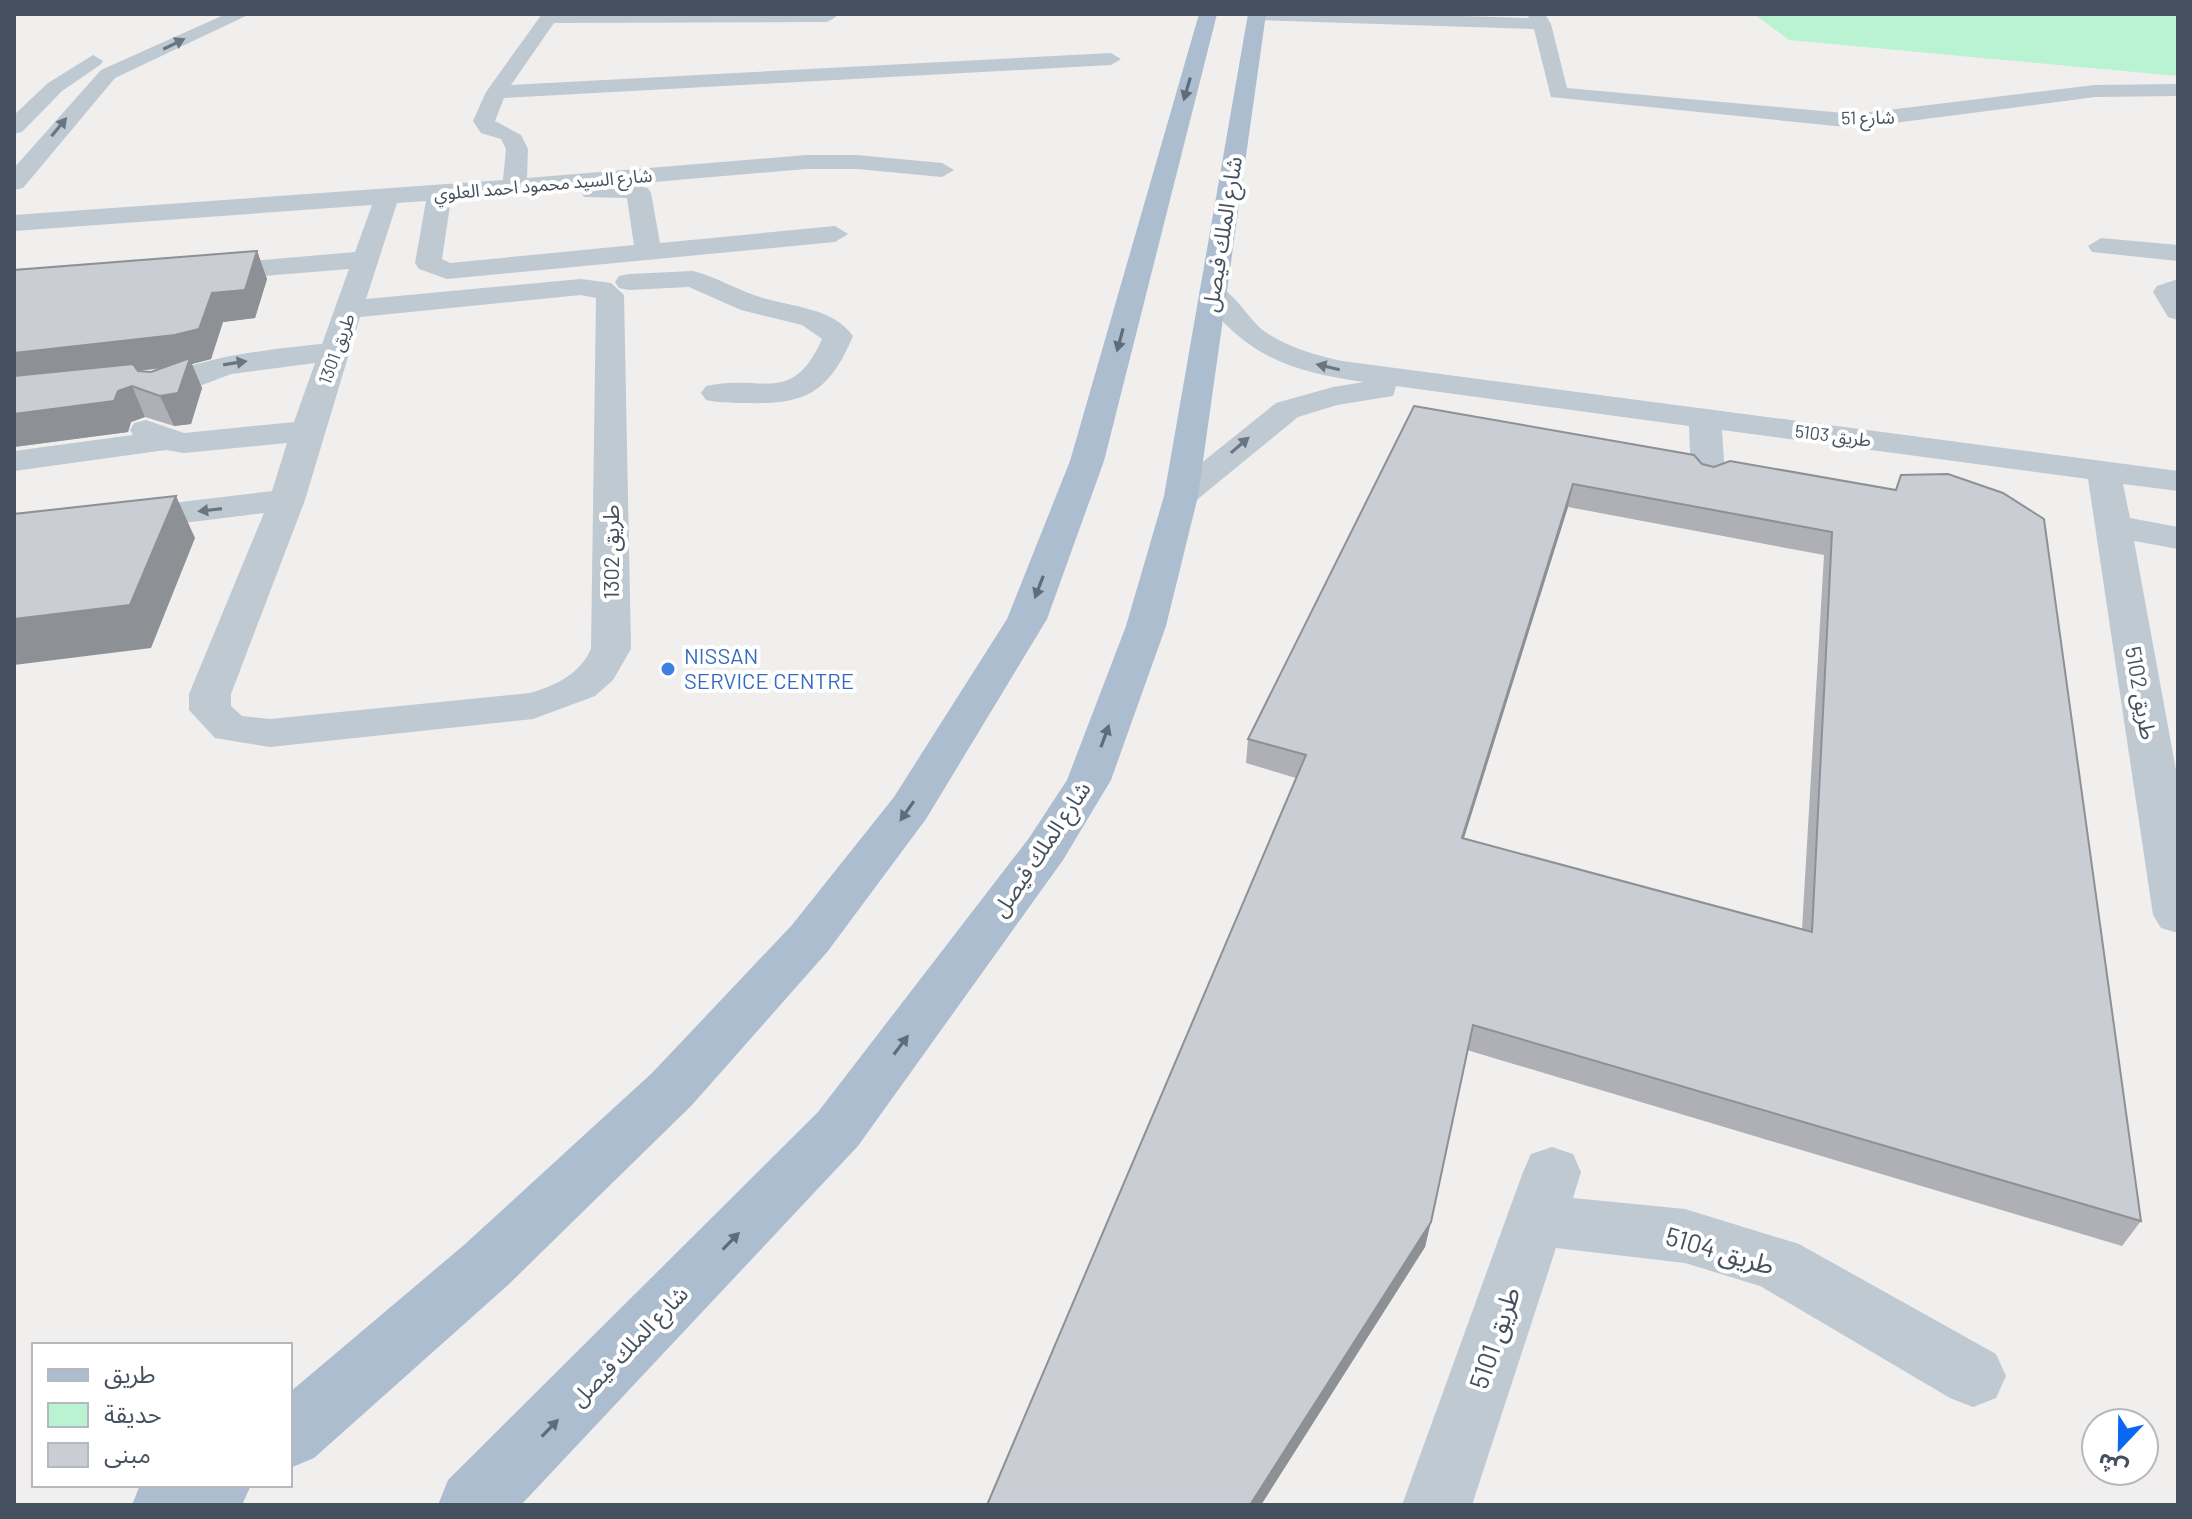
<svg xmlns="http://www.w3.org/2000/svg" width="2192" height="1519" font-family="Barlow,'Noto Sans Arabic',sans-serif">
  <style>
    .green { fill: #b9f3d1 }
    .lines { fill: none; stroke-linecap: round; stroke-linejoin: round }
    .minor { fill: #bec9d2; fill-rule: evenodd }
    .major { fill: #acbdd0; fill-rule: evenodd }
    .wall { fill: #aeb0b6; fill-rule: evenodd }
    .shaded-wall { fill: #8d9094 }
    .building { fill: #cacdd4; stroke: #8d9094; stroke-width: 2; fill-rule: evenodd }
    .oneway { fill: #697581 }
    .oneway2 { fill: #5f6c7a }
    .shop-dot { fill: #3f7fe0; stroke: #fff; stroke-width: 3 }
    .labels { text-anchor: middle; stroke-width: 8; stroke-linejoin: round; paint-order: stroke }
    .far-street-label { font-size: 18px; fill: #45515e; stroke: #fff }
    .street-label { font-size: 22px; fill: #45515e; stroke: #fff }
    .shop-label { font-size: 22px; fill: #366cbe; stroke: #fff; text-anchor: start }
    .near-street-label { font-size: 26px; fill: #45515e; stroke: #fff }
  </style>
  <rect width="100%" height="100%" fill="#f1eeee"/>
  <!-- green -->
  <path class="green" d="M1754 14H2178V76L1789 40Z"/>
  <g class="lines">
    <!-- minor -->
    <g class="minor">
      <path d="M226 14H250L115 78 23 188 14 190V168L101 70Z"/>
      <path d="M542 14H834L836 17 827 22 554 23 511 85 1111 53 1121 59 1111 65 504 98 495 121 521 135 528 149 527 178 806 155H857L942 163 954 170 942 177 857 169H806L631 184 648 188 651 193 660 243 835 226 848 234 835 242 447 279 419 269 415 263 426 201 397 203 366 299 581 279 611 283 624 295 631 649 613 680 595 696 533 719 270 747 215 738 189 710V694L264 513 14 544V522L272 491 287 443 184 453 166 450 14 471V451L133 435 130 430 134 423 146 420 184 433 294 422 315 363 231 374 163 400 152 398 147 391C170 358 283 348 322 344L349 269 203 281 193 279 189 273 193 267 203 265 355 252 372 205 14 231V215L503 180 506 149 501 139 481 133 473 121 486 92ZM584 188 581 192 584 197 627 198 634 245 450 263 442 259 451 199ZM581 295 596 298 591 649C579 675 556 685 530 693L270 719 242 716 231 706V694L305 500 360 317Z"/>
      <path d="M1400 14 1529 18 1527 14H1545L1551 24 1567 88 1855 114 2095 85 2178 84V96L2095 97 1855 128 1551 97 1534 29 1257 20 1248 15Z"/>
      <path d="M93 55 103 61 100 65 62 91 22 132 14 134V115L48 83Z"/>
      <path d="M2101 238 2178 245V261L2092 252 2088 246Z"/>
      <path d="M693 271C717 277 739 291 763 298 793 307 833 308 853 336 830 390 808 405 749 403 734 403 720 403 706 400L701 393 706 386C762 373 792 407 822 339L802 325 741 310 689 287 629 290 619 288 615 282 619 276 629 274Z"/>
      <path d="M2178 279V320L2168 317 2153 292 2157 286Z"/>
      <path d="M1213 284C1233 289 1247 318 1264 331 1287 347 1315 355 1342 361L2178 471V491L2123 484 2130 518 2178 527V549L2134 541 2178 781V933L2161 928 2153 915 2088 479 1722 430 1725 476 1720 483 1708 486 1696 483 1691 476 1689 426 1396 386 1393 396 1337 405 1298 417 1193 503 1181 506 1169 503 1164 496 1169 489 1276 403 1333 387 1364 382C1290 372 1243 355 1199 292L1203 286Z"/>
      <path d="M1552 1147 1573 1154 1581 1172 1573 1198 1685 1209 1799 1244 1996 1354 2006 1376 1996 1398 1973 1407 1950 1398 1760 1286 1685 1263 1556 1248 1472 1505H1402L1523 1172 1531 1154Z"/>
    </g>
    <!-- major -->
    <g class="major">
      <path d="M1199 14H1217L1104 461 1047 619 926 819 828 951 692 1105 508 1285 314 1458 290 1468V1392L464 1245 652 1073 792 925 894 797 1007 619 1070 461Z"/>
      <path d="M1248 14H1266L1198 496 1166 626 1111 780 1063 860 858 1146 521 1505H438L448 1480 818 1112 1029 838 1067 780 1126 626 1164 496Z"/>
      <path d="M140 1485H251L242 1505H132Z"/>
    </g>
  </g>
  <!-- wall -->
  <g class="wall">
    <path d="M257 251 267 279 255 318 223 322 211 359 192 364 202 388 191 424 174 426 145 417 131 422 128 432 14 447ZM164 368 151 372 138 371Z"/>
    <path d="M1414 406 1714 467 1895 490 1901 475 2141 1221 2122 1246 1467 1050 1425 1247 1261 1505H987L1296 778 1246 763 1248 739ZM1568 507 1824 555 1802 929 1464 838Z"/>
  </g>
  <!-- shaded-wall -->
  <g class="shaded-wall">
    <path d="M257 251 267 279 255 318 223 322 211 359 192 364 202 388 191 424 174 426 160 396 187 365 14 385V353L212 293Z"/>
    <path d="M132 386 145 417 131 422 128 432 14 447V414Z"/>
    <path d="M1573 484 1568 507 1456 863 1462 838Z"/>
    <path d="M176 496 195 538 151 648 14 665V619Z"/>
    <path d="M1431 1222 1425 1247 1261 1505H1250Z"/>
  </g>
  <!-- building -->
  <g class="building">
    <path d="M257 251 245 290 212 293 199 329 175 335 14 353V270Z"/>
    <path d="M190 358 178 393 160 396 132 386 118 391 114 401 14 414V376L133 364 138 371 151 372Z"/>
    <path d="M1414 406 1694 455 1702 464 1714 467 1730 461 1896 490 1901 475 1948 474 2003 493 2044 519 2141 1221 1473 1025 1431 1222 1250 1505H987L1306 755 1248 739ZM1573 484 1832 532 1812 932 1462 838Z"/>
    <path d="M176 496 130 605 14 619V514Z"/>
  </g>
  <!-- one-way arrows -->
  <defs><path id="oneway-solid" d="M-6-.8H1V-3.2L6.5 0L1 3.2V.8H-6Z" transform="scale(2)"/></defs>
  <g class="oneway">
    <use href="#oneway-solid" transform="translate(174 44) rotate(-26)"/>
    <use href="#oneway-solid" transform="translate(59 127) rotate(-51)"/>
    <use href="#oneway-solid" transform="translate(235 363) rotate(-9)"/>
    <use href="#oneway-solid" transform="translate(1328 367) rotate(-167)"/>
    <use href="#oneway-solid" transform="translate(1240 445) rotate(-41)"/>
    <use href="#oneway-solid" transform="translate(210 510) rotate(173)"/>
  </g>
  <g class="oneway2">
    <use href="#oneway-solid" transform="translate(1187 89) rotate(106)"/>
    <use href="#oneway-solid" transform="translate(1120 340) rotate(105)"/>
    <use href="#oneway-solid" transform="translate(1039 587) rotate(111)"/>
    <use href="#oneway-solid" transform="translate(1105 736) rotate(-70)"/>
    <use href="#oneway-solid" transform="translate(907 811) rotate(125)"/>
    <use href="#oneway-solid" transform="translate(901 1045) rotate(-53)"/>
    <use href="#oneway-solid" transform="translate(731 1241) rotate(-46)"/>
    <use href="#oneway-solid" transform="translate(550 1428) rotate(-46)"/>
  </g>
  <!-- markers -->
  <circle class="shop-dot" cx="668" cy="669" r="8"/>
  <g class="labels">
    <!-- far-street labels -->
    <g class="far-street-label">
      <text transform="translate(1868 118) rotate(-1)" y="6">شارع 51</text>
      <text transform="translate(543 185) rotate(-5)" y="6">شارع السيد محمود احمد العلوي</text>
      <text transform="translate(337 349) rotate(-70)" y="6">طريق 1301</text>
      <text transform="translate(1833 436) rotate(7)" y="6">طريق 5103</text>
    </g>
    <!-- street labels -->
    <g class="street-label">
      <text transform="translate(1222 234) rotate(-81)" y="8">شارع الملك فيصل</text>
      <text transform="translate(611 552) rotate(-90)" y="8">طريق 1302</text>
      <text transform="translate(2141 693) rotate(80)" y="8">طريق 5102</text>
      <text transform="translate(1041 849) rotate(-56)" y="8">شارع الملك فيصل</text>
      <text transform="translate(629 1346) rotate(-46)" y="8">شارع الملك فيصل</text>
    </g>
    <!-- shop labels -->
    <g class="shop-label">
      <text x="684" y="664">NISSAN<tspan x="684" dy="25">SERVICE CENTRE</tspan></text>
    </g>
    <!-- near-street labels -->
    <g class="near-street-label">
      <text transform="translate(1720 1251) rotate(16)" y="9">طريق 5104</text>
      <text transform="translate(1495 1338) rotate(-71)" y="9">طريق 5101</text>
    </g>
  </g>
  <!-- border -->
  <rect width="2192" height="1519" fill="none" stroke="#45515e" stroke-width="32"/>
  <!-- legend -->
  <rect x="32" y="1343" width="260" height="144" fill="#ffffff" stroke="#b5b9bf" stroke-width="2"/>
  <rect x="48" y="1369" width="40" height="12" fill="#acbdd0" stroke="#b5b9bf" stroke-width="2"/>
  <text x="104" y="1383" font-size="24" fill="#45515e">طريق</text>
  <rect x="48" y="1403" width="40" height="24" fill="#b9f3d1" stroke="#b5b9bf" stroke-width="2"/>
  <text x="104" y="1423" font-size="24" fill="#45515e">حديقة</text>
  <rect x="48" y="1443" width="40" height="24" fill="#cacdd4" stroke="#b5b9bf" stroke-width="2"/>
  <text x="104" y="1463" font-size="24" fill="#45515e">مبنى</text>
  <!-- north arrow -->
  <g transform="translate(2120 1447) rotate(202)"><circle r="38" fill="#ffffff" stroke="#b5b9bf" stroke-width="2"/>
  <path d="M0-6L14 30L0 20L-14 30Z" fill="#0a68f0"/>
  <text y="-12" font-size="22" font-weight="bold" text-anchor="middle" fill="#45515e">ش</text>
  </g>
</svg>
